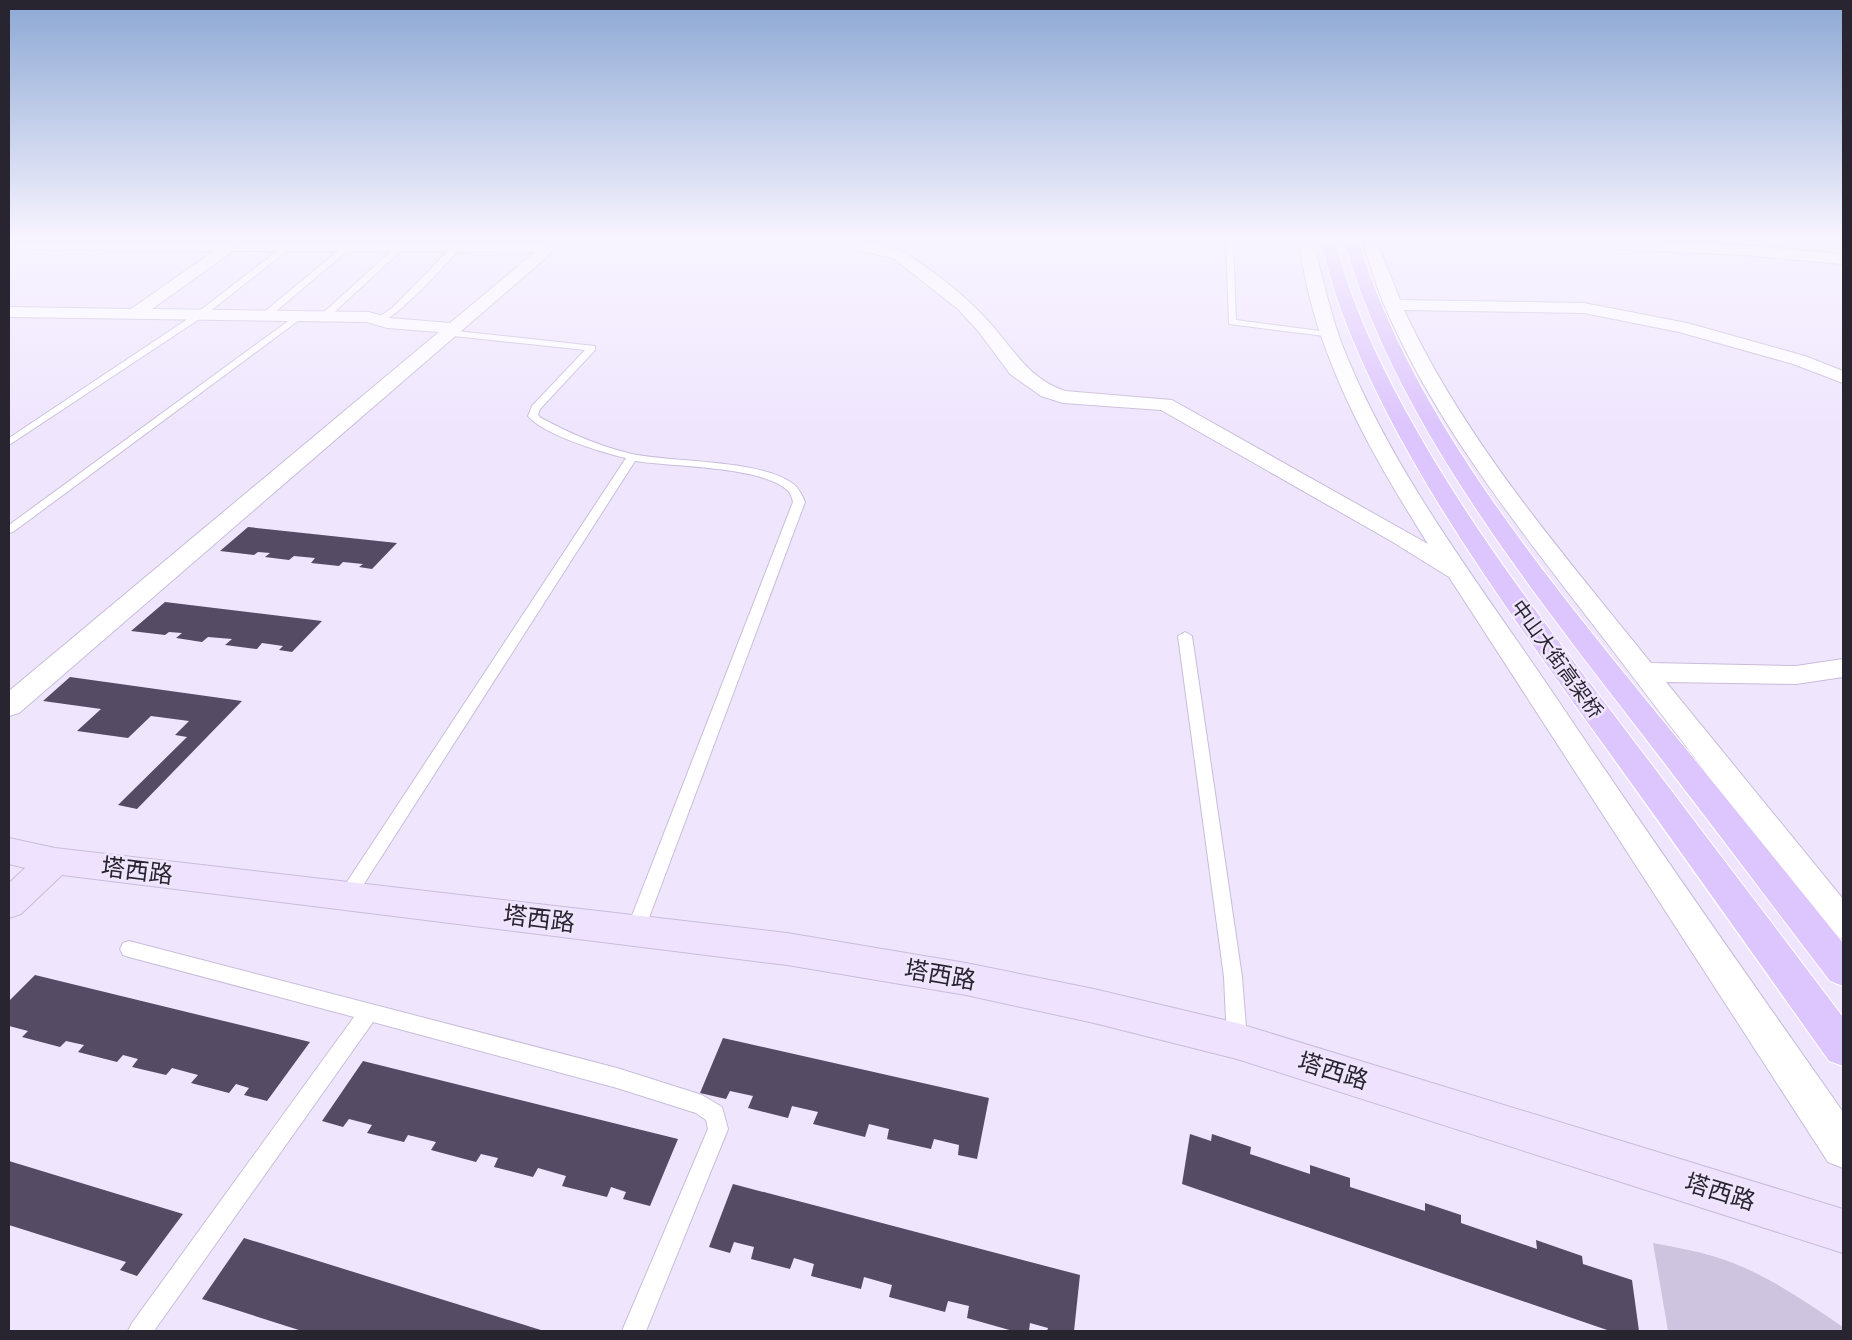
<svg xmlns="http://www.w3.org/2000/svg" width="1852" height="1340" font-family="Spectral,'Noto Sans SC',serif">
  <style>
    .green { fill: #cfc4e0 }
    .building { fill: #554b64 }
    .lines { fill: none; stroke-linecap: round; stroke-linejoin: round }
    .lane-casing { stroke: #c8bdda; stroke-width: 2 }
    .street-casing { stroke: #c8bdda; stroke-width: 2 }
    .secondary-casing { stroke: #c8bdda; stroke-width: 2 }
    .primary-casing { stroke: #fff; stroke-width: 2 }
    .lane { fill: #fff; fill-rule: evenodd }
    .street { fill: #fff; fill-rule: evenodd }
    .secondary { fill: #eee2fe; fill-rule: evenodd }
    .primary { fill: #ddc5fd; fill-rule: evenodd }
    .labels { text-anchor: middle; stroke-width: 5; stroke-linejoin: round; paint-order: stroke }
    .street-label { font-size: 20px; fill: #292530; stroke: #efe6fe }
    .near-street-label { font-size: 24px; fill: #292530; stroke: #efe6fe }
  </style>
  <rect width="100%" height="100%" fill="#efe6fe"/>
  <!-- green -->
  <path class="green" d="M1653 1243C1674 1247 1696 1251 1716 1257 1762 1271 1805 1301 1843 1327V1331H1668Z"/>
  <!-- building -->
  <g class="building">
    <path d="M248 527 397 543 372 569 359 567 363 564 343 562 339 566 311 563 315 558 294 556 289 560 265 557 270 553 258 552 254 555 220 551Z"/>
    <path d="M165 602 322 621 292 652 279 650 283 646 262 643 257 649 225 645 232 639 208 637 202 642 176 638 182 633 169 632 165 635 131 631Z"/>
    <path d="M70 677 242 701 137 809 118 805 187 737 175 735 189 721 151 716 128 738 77 731 101 709 43 701Z"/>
    <path d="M35 975 310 1042 267 1101 244 1095 249 1088 236 1084 229 1093 191 1083 198 1075 172 1068 166 1075 132 1067 138 1059 123 1055 117 1062 78 1052 84 1045 66 1041 60 1047 22 1037 28 1031 9 1026V1001Z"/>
    <path d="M723 1038 989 1098 977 1159 958 1155 959 1145 934 1139 931 1149 887 1139 889 1129 869 1124 865 1137 813 1124 818 1112 792 1106 788 1118 748 1108 753 1096 730 1091 726 1099 700 1093Z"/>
    <path d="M363 1061 678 1139 650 1206 623 1199 626 1192 611 1187 607 1197 562 1186 566 1176 538 1168 533 1177 494 1167 498 1158 481 1154 476 1162 431 1150 436 1142 408 1135 404 1142 367 1133 372 1125 349 1119 343 1127 322 1121Z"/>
    <path d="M1190 1134 1211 1141 1212 1134 1251 1147 1250 1154 1310 1174V1165L1350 1178V1187L1425 1211V1203L1461 1215V1223L1537 1249 1536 1240 1582 1256 1583 1264 1632 1280 1639 1331H1610L1182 1184Z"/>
    <path d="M9 1161 183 1214 137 1276 120 1270 126 1262 9 1225Z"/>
    <path d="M733 1184 1080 1275 1074 1331H1047L1048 1328 1030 1323 1029 1331H1013L967 1318 969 1306 948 1301 945 1312 889 1297 892 1285 864 1277 861 1289 811 1276 814 1264 794 1258 790 1269 751 1259 754 1247 734 1242 730 1253 709 1247Z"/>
    <path d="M244 1238 544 1331H302L202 1299Z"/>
  </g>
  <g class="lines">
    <!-- lane casing -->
    <g class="lane-casing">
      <g id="lane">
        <path d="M1065 239H1072L1066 244 1062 242Z"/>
        <path d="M1226 239H1233L1236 320 1329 332 1332 333V337L1229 324Z"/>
        <path d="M286 244 293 246 204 316 9 445V438L198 312Z"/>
        <path d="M345 245 352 247 269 317H263V313Z"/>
        <path d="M398 245 405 247 329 317H323V313Z"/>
        <path d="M454 245 461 247C449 261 392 325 376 323V319L392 308Z"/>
        <path d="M299 313 306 315 13 532 9 533V525Z"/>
        <path d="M447 330 595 346V350L540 409 538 415 541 418C569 433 601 447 632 454 675 463 758 459 792 483 799 488 802 495 805 502L644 931 641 936 635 939 629 936 626 931 793 502C792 497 790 492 786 489 758 466 673 467 635 461L353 901 347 903 341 901 338 896 341 891 626 458C603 453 542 434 528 416L532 406 585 350 444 335V331Z"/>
        <path d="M1185 632 1192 636 1242 977 1247 1040 1244 1046 1237 1049 1230 1046 1227 1040 1224 977 1178 636Z"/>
        <path d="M129 941 617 1068 702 1095 722 1107 728 1129 646 1331H622L708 1129 706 1120 696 1113 617 1088 373 1022 154 1331H128L132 1323 354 1017 129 957 123 955 120 949 123 943Z"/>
      </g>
    </g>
    <!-- street casing -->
    <g class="street-casing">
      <g id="street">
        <path d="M546 239H560L548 256 19 713 9 716V691L439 332 387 328 367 322 9 317V307L131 309 214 251 14 249 9 248V242H227L233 240 239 242 542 243ZM233 251 535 252 450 323 389 318 369 312 152 309Z"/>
        <path d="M835 239C847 237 894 246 905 253 934 271 968 298 990 323 1014 350 1029 379 1065 391L1172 400 1428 544C1380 468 1333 387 1310 299 1305 279 1302 259 1298 239H1312C1323 278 1331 319 1347 357 1398 480 1481 586 1555 696 1649 836 1746 974 1843 1112V1168L1828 1162 1449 577 1391 541 1161 410 1063 403 1041 396 1010 374 979 332 958 309 893 258 861 251 837 242Z"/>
        <path d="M1362 239H1376L1400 300 1584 303 1687 323 1805 356 1843 371V383L1793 364 1679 332 1584 313 1404 310C1465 441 1561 551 1651 663L1796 666 1843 659V677L1796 684 1666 682 1843 899V939L1831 935C1754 835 1677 735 1601 635 1521 531 1437 427 1385 307 1376 286 1369 261 1362 239Z"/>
        <path d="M1600 239 1743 245 1843 254V264L1743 255 1614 249 1609 248Z"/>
      </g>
    </g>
    <!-- secondary casing -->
    <g class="secondary-casing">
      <path id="secondary" d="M9 838 55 848 787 933 966 963 1094 989 1237 1023 1843 1209V1253L1237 1059 1094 1023 966 995 787 965 62 875 21 914 9 918V883L25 868 9 864Z"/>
    </g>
    <!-- primary casing -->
    <g class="primary-casing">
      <g id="primary">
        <path d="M1321 239H1335C1349 299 1375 354 1404 408 1462 515 1535 611 1608 707 1686 810 1765 914 1843 1017V1066L1829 1061C1749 948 1669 835 1588 723 1516 621 1441 519 1384 407 1357 353 1333 299 1321 239Z"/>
        <path d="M1344 239H1358C1409 410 1539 568 1650 705 1715 784 1779 864 1843 943V986L1830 981C1763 893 1697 805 1629 717 1522 578 1390 410 1344 239Z"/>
      </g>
    </g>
    <!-- lane -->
    <use href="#lane" class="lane"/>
    <!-- street -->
    <use href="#street" class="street"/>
    <!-- secondary -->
    <use href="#secondary" class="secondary"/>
    <!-- primary -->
    <use href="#primary" class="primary"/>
  </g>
  <!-- sky -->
  <linearGradient id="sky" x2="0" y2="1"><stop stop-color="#8ca8d4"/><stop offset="0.56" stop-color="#f8f4ff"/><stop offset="1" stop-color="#f8f4ff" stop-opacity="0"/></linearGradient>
  <rect width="1852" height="426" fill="url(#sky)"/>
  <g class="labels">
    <!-- street labels -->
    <g class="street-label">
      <text transform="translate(1557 659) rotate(54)" y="7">中山大街高架桥</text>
    </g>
    <!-- near-street labels -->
    <g class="near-street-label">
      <text transform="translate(137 871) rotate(7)" y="8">塔西路</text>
      <text transform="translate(539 919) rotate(7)" y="8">塔西路</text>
      <text transform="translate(940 975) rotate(10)" y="8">塔西路</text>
      <text transform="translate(1333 1071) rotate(17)" y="8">塔西路</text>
      <text transform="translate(1720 1192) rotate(17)" y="8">塔西路</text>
    </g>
  </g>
  <!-- border -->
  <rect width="1852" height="1340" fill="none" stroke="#292530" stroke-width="20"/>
</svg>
